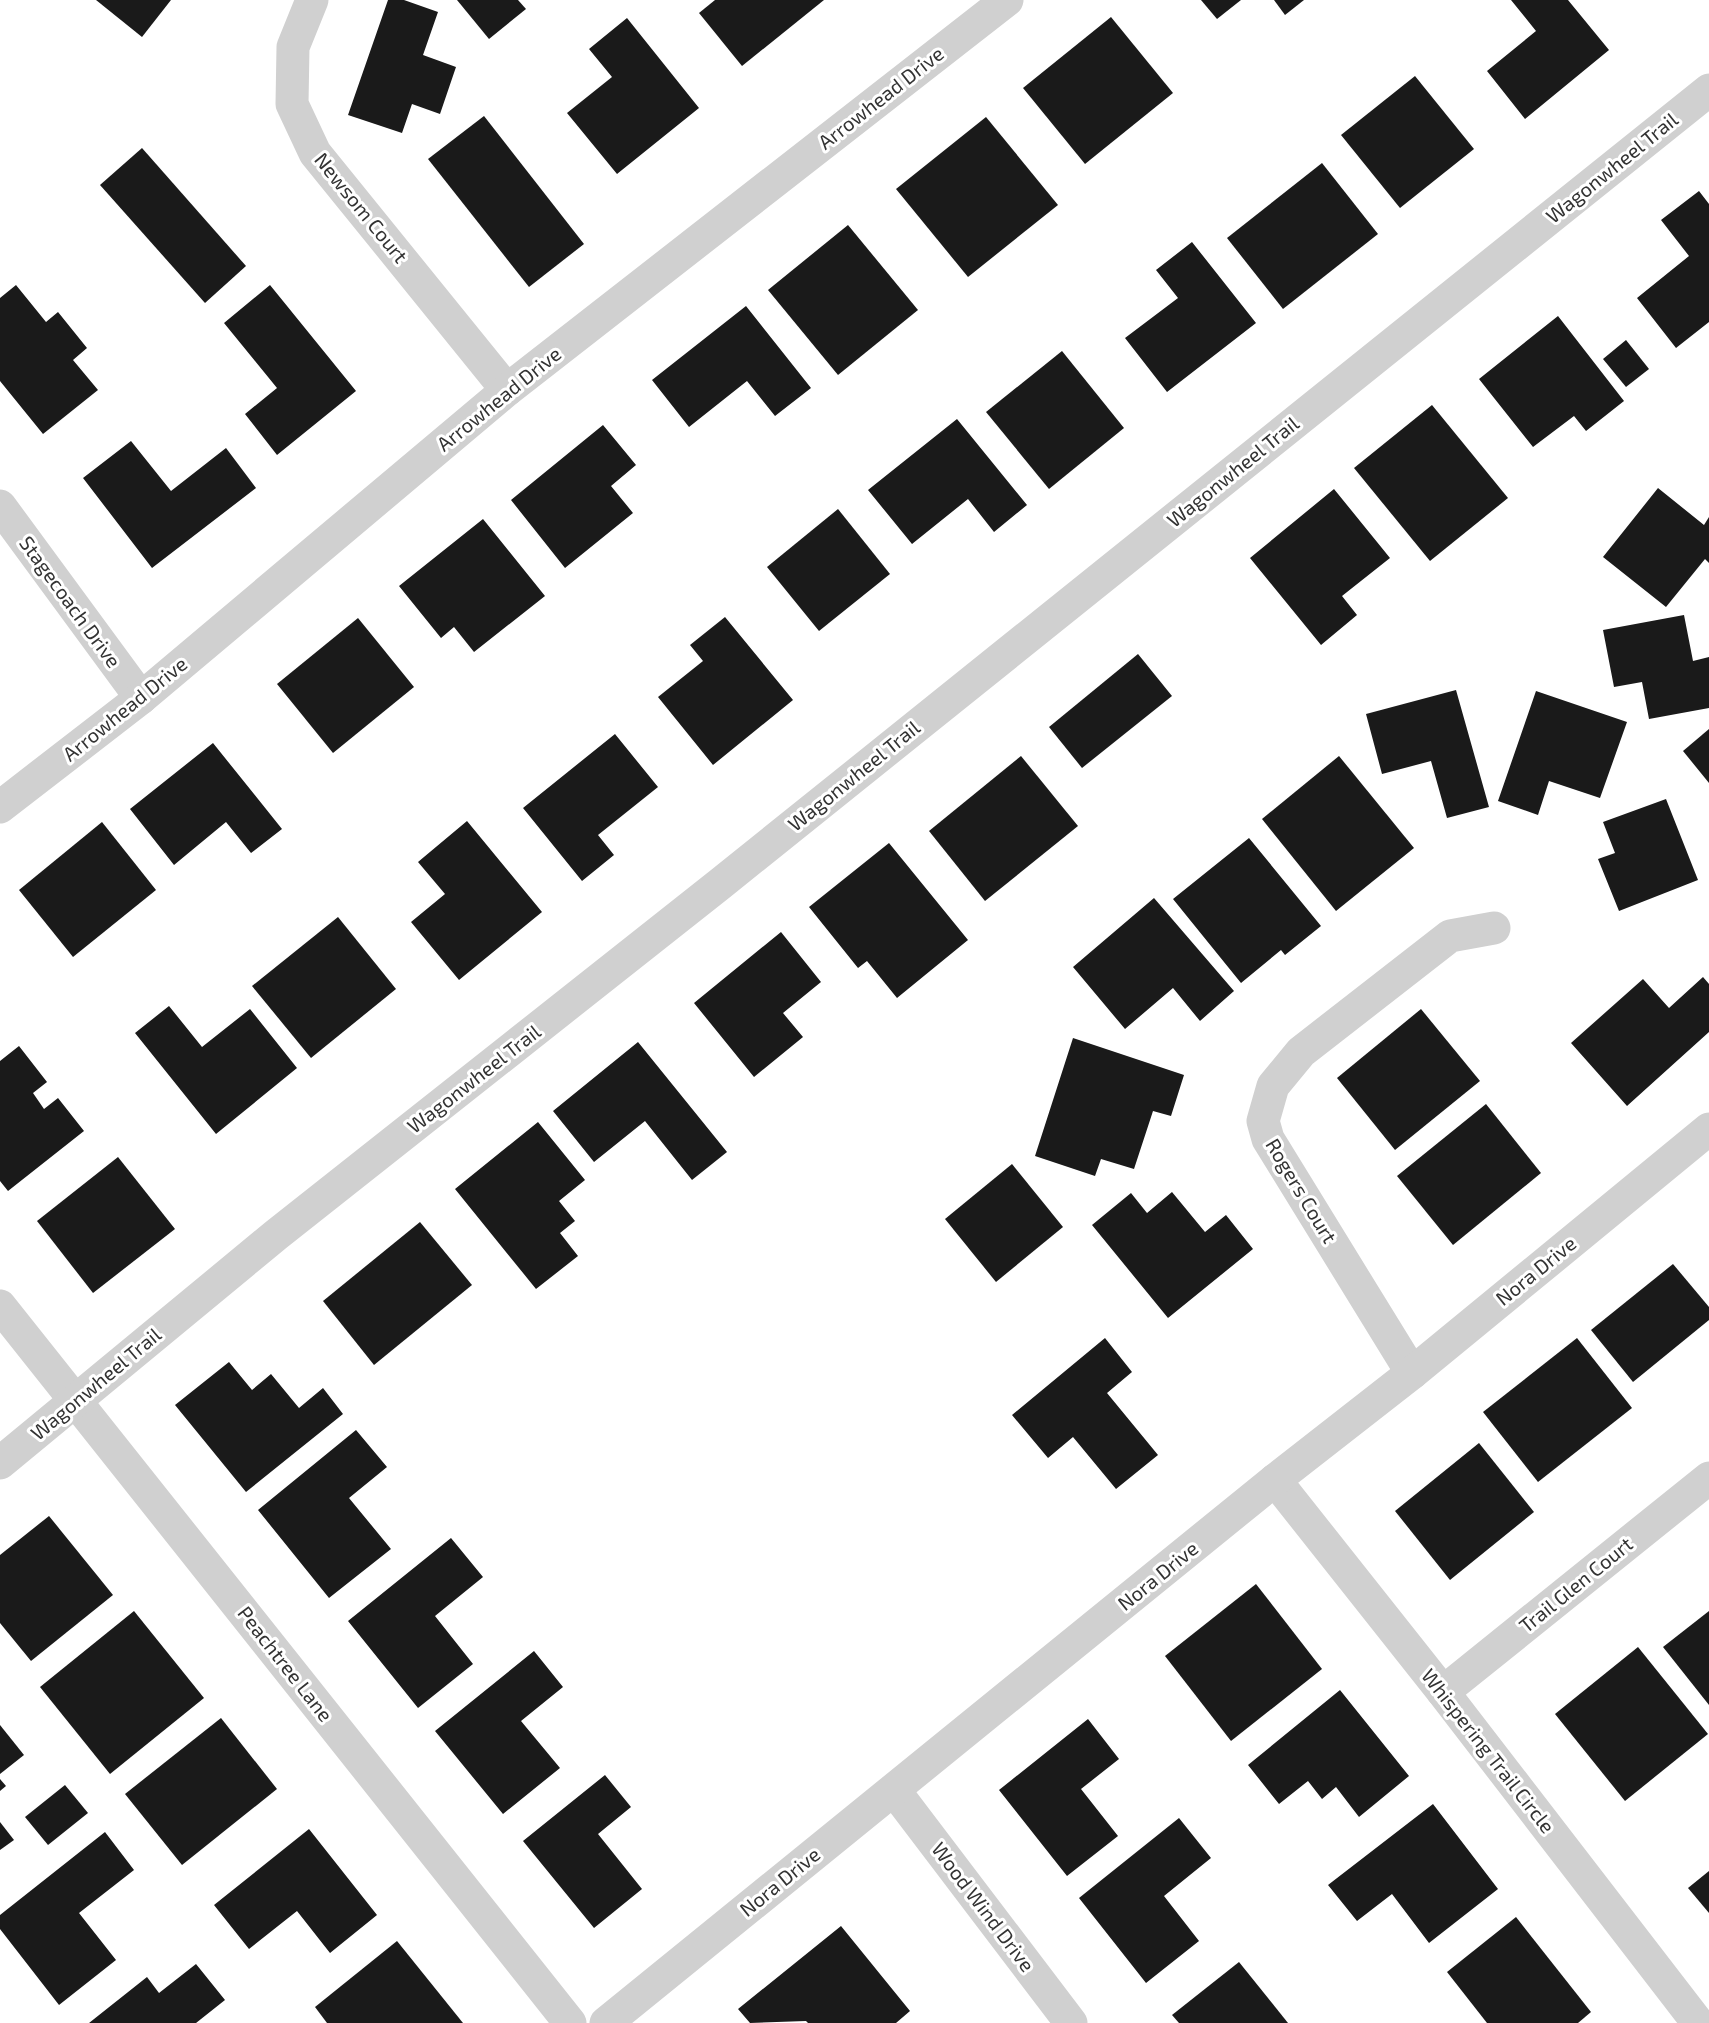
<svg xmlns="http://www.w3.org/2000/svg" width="1709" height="2023" font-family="'Exo 2',sans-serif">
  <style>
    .building { fill: #1a1a1a }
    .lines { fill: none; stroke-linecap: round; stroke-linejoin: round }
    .minor { stroke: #d0d0d0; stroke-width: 33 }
    .labels { text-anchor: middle; stroke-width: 6; stroke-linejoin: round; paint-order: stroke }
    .street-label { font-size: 20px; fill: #333; stroke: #fff }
  </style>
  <rect width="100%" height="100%" fill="#fff"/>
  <!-- building -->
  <g class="building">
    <path d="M96 0H171L142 37Z"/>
    <path d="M388 0H404L438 12 423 55 456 67 440 114 412 104 402 133 348 115Z"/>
    <path d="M457 0H518L526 9 489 39Z"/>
    <path d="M715 0H824L742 66 699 13Z"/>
    <path d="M1201 0H1241L1217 19Z"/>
    <path d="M1274 0H1304L1285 15Z"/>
    <path d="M1511 0H1568L1609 50 1525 119 1487 71 1536 31Z"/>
    <path d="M1111 17 1173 93 1085 164 1023 88Z"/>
    <path d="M627 18 699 108 617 174 567 113 612 77 589 49Z"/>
    <path d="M1415 76 1474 149 1400 208 1341 135Z"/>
    <path d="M484 116 584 244 529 287 428 159Z"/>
    <path d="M986 117 1058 205 968 277 896 189Z"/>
    <path d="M142 148 246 266 205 303 100 185Z"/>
    <path d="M1322 163 1378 234 1283 309 1227 238Z"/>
    <path d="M1699 191 1709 204V322L1676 348 1637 298 1689 256 1661 220Z"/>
    <path d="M848 225 918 310 838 375 768 290Z"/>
    <path d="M1192 242 1256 323 1167 392 1125 338 1178 298 1156 270Z"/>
    <path d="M16 285 46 322 58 312 87 348 73 360 98 390 43 434 0 381V298Z"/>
    <path d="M270 285 356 391 277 455 245 414 277 388 224 323Z"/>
    <path d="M746 306 811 388 775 416 747 381 689 427 652 380Z"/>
    <path d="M1558 316 1624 401 1586 431 1574 416 1533 447 1479 379Z"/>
    <path d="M1626 340 1649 369 1626 387 1603 359Z"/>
    <path d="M1062 351 1124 428 1049 489 986 412Z"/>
    <path d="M1432 405 1508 498 1430 561 1354 468Z"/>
    <path d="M957 419 1027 505 994 532 968 499 912 544 868 490Z"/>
    <path d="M603 425 636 465 611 486 633 513 565 568 511 500Z"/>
    <path d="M131 441 171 491 226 448 256 488 152 568 83 478Z"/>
    <path d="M1658 488 1704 525 1709 517V563L1705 559 1666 607 1603 557Z"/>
    <path d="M1334 489 1390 558 1342 596 1357 615 1321 645 1250 558Z"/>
    <path d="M838 509 890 574 819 631 767 567Z"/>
    <path d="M483 519 545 596 474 652 454 627 441 638 399 586Z"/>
    <path d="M1684 615 1693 661 1709 657V708L1649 719 1642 682 1614 687 1603 630Z"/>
    <path d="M725 617 793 700 713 765 658 697 703 661 690 645Z"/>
    <path d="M358 618 414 687 333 753 277 684Z"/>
    <path d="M1138 654 1172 696 1082 768 1049 727Z"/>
    <path d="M1456 690 1489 807 1447 818 1431 761 1382 774 1366 714Z"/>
    <path d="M1536 691 1627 722 1600 798 1549 781 1538 815 1498 801Z"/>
    <path d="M1709 729V783L1683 751Z"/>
    <path d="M615 734 658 787 598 835 614 855 582 881 523 808Z"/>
    <path d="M213 743 282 829 251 853 226 822 174 865 130 809Z"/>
    <path d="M1021 756 1078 826 985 901 929 831Z"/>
    <path d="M1339 756 1414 848 1336 911 1262 819Z"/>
    <path d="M1666 799 1698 880 1619 911 1598 859 1615 853 1603 822Z"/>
    <path d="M467 821 542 912 459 980 411 922 445 894 418 862Z"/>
    <path d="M102 822 156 890 73 957 19 890Z"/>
    <path d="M1249 838 1321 926 1285 955 1281 950 1241 983 1173 899Z"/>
    <path d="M889 843 968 940 897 998 867 961 858 968 809 907Z"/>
    <path d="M1154 898 1234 991 1200 1021 1173 988 1125 1029 1073 967Z"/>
    <path d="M338 917 396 989 311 1058 252 986Z"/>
    <path d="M781 932 821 982 783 1013 803 1037 754 1077 694 1003Z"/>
    <path d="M1703 977 1709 984V1032L1627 1106 1571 1043 1643 979 1669 1008Z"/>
    <path d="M169 1006 202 1047 250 1009 297 1068 216 1134 135 1033Z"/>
    <path d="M1421 1009 1480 1081 1395 1150 1337 1078Z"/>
    <path d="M1073 1038 1184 1075 1171 1116 1153 1111 1134 1169 1101 1159 1095 1176 1035 1156Z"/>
    <path d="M638 1042 727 1152 692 1180 645 1121 594 1162 553 1111Z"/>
    <path d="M19 1046 47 1082 33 1093 44 1109 58 1098 84 1131 8 1191 0 1181V1061Z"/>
    <path d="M1486 1104 1541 1173 1453 1245 1397 1176Z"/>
    <path d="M538 1122 585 1180 559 1201 575 1221 560 1233 578 1256 536 1289 455 1189Z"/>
    <path d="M118 1157 175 1229 93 1293 37 1221Z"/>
    <path d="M1012 1164 1063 1227 996 1282 945 1219Z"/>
    <path d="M1172 1192 1205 1232 1226 1215 1253 1249 1168 1318 1092 1225 1131 1193 1147 1213Z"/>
    <path d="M420 1222 472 1285 374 1365 323 1301Z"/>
    <path d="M1673 1264 1709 1307V1320L1633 1382 1591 1330Z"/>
    <path d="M1105 1338 1132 1372 1107 1393 1158 1455 1116 1489 1073 1437 1048 1458 1012 1415Z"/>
    <path d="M1577 1338 1632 1408 1538 1482 1483 1412Z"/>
    <path d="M229 1362 252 1390 271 1374 299 1408 323 1388 343 1414 246 1492 175 1405Z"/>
    <path d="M356 1430 387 1467 349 1498 391 1549 329 1598 258 1510Z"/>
    <path d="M1479 1443 1534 1512 1450 1580 1395 1511Z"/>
    <path d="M49 1516 113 1595 31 1661 0 1623V1555Z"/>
    <path d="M451 1538 483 1577 435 1616 473 1664 418 1708 348 1621Z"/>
    <path d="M1256 1584 1322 1669 1231 1741 1165 1656Z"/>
    <path d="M134 1611 204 1698 110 1774 40 1687Z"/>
    <path d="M1709 1611V1705L1663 1647Z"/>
    <path d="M1638 1647 1708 1734 1625 1801 1555 1714Z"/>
    <path d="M534 1651 563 1687 521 1721 560 1768 503 1814 435 1731Z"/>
    <path d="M1340 1690 1409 1776 1359 1817 1336 1787 1322 1799 1308 1781 1279 1804 1248 1765Z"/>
    <path d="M221 1718 277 1789 182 1865 125 1794Z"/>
    <path d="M1088 1719 1119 1759 1081 1789 1118 1836 1067 1876 999 1790Z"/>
    <path d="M0 1725 24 1755 0 1774Z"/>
    <path d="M605 1775 631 1807 598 1834 642 1889 594 1928 523 1841Z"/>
    <path d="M0 1779 6 1786 0 1791Z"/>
    <path d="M65 1785 88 1813 48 1845 25 1817Z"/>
    <path d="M1433 1804 1498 1889 1429 1943 1392 1894 1357 1921 1328 1885Z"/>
    <path d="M1179 1818 1211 1858 1164 1896 1199 1941 1146 1983 1079 1898Z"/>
    <path d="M0 1822 14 1840 0 1850Z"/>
    <path d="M309 1829 377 1915 330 1953 297 1911 249 1949 214 1905Z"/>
    <path d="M105 1832 134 1870 79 1913 116 1960 59 2005 0 1929V1915Z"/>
    <path d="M1709 1871V1913L1688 1888Z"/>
    <path d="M1516 1917 1591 2012 1578 2023H1487L1447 1972Z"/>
    <path d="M841 1926 910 2011 896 2023H808L806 2021 750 2023 738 2009Z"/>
    <path d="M397 1941 463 2023H327L315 2007Z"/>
    <path d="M1239 1962 1288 2023H1179L1172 2015Z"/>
    <path d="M196 1964 225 2000 196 2023H89L147 1977 159 1993Z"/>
  </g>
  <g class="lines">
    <!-- minor -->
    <g class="minor">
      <path d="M312 0 293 47 292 104 315 153 507 390"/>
      <path d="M0 506 141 698"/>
      <path d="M0 807 141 698 507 390 1007 0"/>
      <path d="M0 1306 570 2023"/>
      <path d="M1412 1373 1268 1139 1263 1121 1273 1086 1301 1052 1450 936 1494 928"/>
      <path d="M0 1463 276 1235 720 884 1709 90"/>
      <path d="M1275 1480 1443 1692 1698 2023"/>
      <path d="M1443 1692 1709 1478"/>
      <path d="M894 1790 1071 2023"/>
      <path d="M606 2023 1275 1480 1412 1373 1709 1129"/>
    </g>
  </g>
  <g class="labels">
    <!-- street labels -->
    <g class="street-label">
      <text transform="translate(881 98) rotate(-38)" y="7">Arrowhead Drive</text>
      <text transform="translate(1612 168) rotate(-39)" y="7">Wagonwheel Trail</text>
      <text transform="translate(361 208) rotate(51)" y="7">Newsom Court</text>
      <text transform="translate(499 399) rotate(-39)" y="7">Arrowhead Drive</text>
      <text transform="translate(1233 472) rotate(-39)" y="7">Wagonwheel Trail</text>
      <text transform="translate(70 602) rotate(54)" y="7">Stagecoach Drive</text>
      <text transform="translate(125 709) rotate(-39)" y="7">Arrowhead Drive</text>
      <text transform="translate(854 776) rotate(-39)" y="7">Wagonwheel Trail</text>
      <text transform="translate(474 1079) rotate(-38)" y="7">Wagonwheel Trail</text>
      <text transform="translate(1301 1191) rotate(59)" y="7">Rogers Court</text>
      <text transform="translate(1536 1271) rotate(-39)" y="7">Nora Drive</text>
      <text transform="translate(96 1384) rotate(-40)" y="7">Wagonwheel Trail</text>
      <text transform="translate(1158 1576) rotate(-39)" y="7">Nora Drive</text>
      <text transform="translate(1576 1585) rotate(-39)" y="7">Trail Glen Court</text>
      <text transform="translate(285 1664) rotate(52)" y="7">Peachtree Lane</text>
      <text transform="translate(1488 1751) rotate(52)" y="7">Whispering Trail Circle</text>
      <text transform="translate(780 1882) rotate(-39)" y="7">Nora Drive</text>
      <text transform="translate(983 1907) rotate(53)" y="7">Wood Wind Drive</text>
    </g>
  </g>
</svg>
